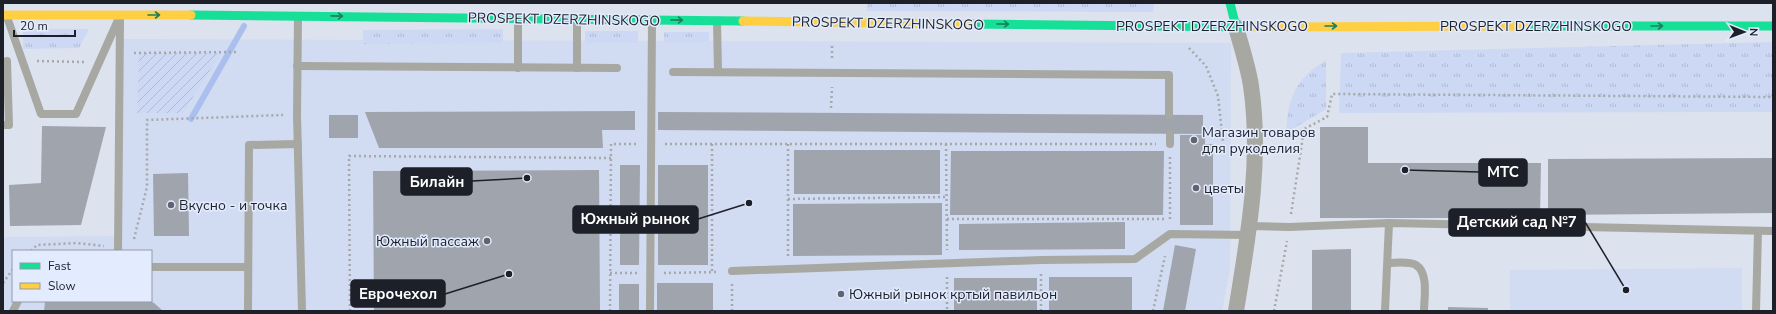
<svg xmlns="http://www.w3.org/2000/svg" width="1776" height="314" font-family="'Nunito Sans',sans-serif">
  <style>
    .built { fill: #d1dbf1; fill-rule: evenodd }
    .grass { fill: url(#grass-tufts) }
    .garden { fill: url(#garden-furrows) }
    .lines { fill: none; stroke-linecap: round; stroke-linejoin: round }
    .stream { stroke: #aabfee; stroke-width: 6 }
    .building { fill: #a0a4ad }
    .path { stroke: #a6a9a9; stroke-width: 2.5; stroke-dasharray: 2 3; stroke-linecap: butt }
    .lane { stroke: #a6a8a1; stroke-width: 8 }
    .street { stroke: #a6a8a1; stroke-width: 16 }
    .fast { stroke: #16e098; stroke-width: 9 }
    .slow { stroke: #ffcf43; stroke-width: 9 }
    .oneway { stroke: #1a8060 }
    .poi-dot { fill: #60646e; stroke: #e3ecff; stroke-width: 1.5 }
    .labels { text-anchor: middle; stroke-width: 3; stroke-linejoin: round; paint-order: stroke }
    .street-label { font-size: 14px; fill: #1d2029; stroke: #e3ecff }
    .poi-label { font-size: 14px; fill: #1d2029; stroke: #e3ecff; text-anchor: start }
    .leader { fill: none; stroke: #1d2029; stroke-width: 1.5 }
    .callout-dot { fill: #1d2029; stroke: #e3ecff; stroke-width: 1.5 }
    .callout { fill: #1d2029; stroke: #1d2029; stroke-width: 1.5 }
    .callout-label { font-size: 15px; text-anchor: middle; font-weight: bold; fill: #fff }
  </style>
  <defs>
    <pattern id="grass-tufts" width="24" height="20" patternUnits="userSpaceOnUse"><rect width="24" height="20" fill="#cdd9f4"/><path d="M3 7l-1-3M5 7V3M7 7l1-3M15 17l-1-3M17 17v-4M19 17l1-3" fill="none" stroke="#b0bad1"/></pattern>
    <pattern id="garden-furrows" width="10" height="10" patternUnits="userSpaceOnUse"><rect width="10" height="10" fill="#cdd9f4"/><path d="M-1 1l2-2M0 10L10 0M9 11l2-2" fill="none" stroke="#b0bad1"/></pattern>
  </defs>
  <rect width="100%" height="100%" fill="#dce2ee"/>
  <!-- built -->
  <g class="built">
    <path d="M121 39 1231 43 1230 269 1222 311H3V237L122 236ZM13 251H151V301H13Z"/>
    <path d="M1742 268V311H1510V270Z"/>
  </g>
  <!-- grass -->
  <g class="grass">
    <path d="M867 3H1154L1153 12 867 11Z"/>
    <path d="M23 29H89L79 48 23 49Z"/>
    <path d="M503 29V43L363 44V30Z"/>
    <rect x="585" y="31" width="53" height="12"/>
    <rect x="664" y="32" width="45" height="10"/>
    <path d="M1773 42V112L1339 113 1341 53Z"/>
    <path d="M1326 60V109L1286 133C1288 96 1295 80 1326 60Z"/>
  </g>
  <!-- garden -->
  <path class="garden" d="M139 53H221L183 113H137Z"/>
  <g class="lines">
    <!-- stream -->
    <path class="stream" d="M191 119 244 26"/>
  </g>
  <!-- building -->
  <g class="building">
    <path d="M635 111V130H602L603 148H379L365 112Z"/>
    <path d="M658 112 1203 115V134L658 130Z"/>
    <rect x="329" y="115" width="29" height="23"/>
    <path d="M42 126 106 127 81 225 10 226 9 185 41 183Z"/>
    <path d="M1320 127H1368V163H1541L1540 218H1320Z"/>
    <path d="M1180 135H1205V144H1213V225H1180Z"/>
    <rect x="794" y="150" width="146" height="44"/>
    <path d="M951 151H1164L1163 215H950Z"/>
    <path d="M1773 158V213L1548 215V159Z"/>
    <path d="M620 165H640L639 265H620Z"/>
    <rect x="658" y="165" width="50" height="100"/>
    <path d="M599 170 600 311H374L373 171Z"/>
    <path d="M188 173 189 236H154L153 174Z"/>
    <path d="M942 203V255L793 256V204Z"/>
    <path d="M1125 222V249L959 250V224Z"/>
    <path d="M1175 245 1196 249 1185 311H1163Z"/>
    <path d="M1351 249V311H1312V250Z"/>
    <rect x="1049" y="277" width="83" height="34"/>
    <rect x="954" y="278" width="83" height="33"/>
    <rect x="657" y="283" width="56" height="28"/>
    <rect x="619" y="284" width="20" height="27"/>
    <path d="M72 301H149L154 303 163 311H44L45 302Z"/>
    <path d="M1448 307 1488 308V311H1448Z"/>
  </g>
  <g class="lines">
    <!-- path -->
    <g class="path">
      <path d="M1189 48 1206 66 1218 96 1223 142"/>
      <path d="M134 53 239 52"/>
      <path d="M832 58V43"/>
      <path d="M37 61 84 62"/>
      <path d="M831 108 832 87"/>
      <path d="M1287 138 1327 117 1332 94 1773 97"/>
      <path d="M665 144H1156"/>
      <path d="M712 144V273"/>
      <path d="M946 144 947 250"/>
      <path d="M1170 157V220"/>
      <path d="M788 199 947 197"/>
      <path d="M1291 214 1304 130"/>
      <path d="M947 219H1166"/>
      <path d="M134 239 147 187V120L283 115"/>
      <path d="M31 251 37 245 76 243 104 246"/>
      <path d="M788 256V144"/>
      <path d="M610 273H637"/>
      <path d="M664 273 719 272"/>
      <path d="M947 277V311"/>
      <path d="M3 283 13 269"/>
      <path d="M350 311 349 156 611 158"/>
      <path d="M610 311 611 144H638"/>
      <path d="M732 311V284"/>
      <path d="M1041 311V274"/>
      <path d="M1153 311 1165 256"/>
      <path d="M1274 311 1287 241"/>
    </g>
    <!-- lane -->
    <g class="lane">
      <path d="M298 16 297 115 302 311"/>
      <path d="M7 17 41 114H76L119 18"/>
      <path d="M518 19V68"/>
      <path d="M717 21 718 72"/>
      <path d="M297 66 617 68"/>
      <path d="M577 68V20"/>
      <path d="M673 72 1169 75V115"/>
      <path d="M3 125H9L7 61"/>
      <path d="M1170 134V144"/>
      <path d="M1250 226 1289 227 1389 223 1773 231"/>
      <path d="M118 251 120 20"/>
      <path d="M1388 263C1396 263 1409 261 1416 265 1429 273 1424 299 1424 311"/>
      <path d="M151 267H248"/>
      <path d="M732 271 1041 260 1135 259 1170 234 1249 235"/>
      <path d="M13 311 18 301"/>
      <path d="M248 311 249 145 298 144"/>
      <path d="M650 311 652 20"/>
      <path d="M1385 311 1389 223"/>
      <path d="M1756 311 1758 231"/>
    </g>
    <!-- street -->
    <path class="street" d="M1236 311C1248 237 1262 161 1251 86 1248 66 1241 46 1236 27"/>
    <!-- fast -->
    <g class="fast">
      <path d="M1230 3 1236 27"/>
      <path d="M191 15 743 21"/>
      <path d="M967 24 1247 27"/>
      <path d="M1525 26H1773"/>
    </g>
    <!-- slow -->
    <g class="slow">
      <path d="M3 15H191"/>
      <path d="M743 21 967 24"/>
      <path d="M1247 27 1525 26"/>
    </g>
  </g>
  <!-- one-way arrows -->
  <defs><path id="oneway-shaft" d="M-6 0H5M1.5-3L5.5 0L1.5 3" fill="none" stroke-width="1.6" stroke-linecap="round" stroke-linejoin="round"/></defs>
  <g class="oneway">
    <use href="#oneway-shaft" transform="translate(154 15)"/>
    <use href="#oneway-shaft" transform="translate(337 16) rotate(1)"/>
    <use href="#oneway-shaft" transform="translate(677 20) rotate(1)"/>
    <use href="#oneway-shaft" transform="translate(1003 24) rotate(1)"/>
    <use href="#oneway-shaft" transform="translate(1331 26)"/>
    <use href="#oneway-shaft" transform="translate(1657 26)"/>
  </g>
  <!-- markers -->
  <g class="poi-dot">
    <circle cx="1194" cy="140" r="4"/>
    <circle cx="1196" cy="188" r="4"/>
    <circle cx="171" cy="205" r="4"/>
    <circle cx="487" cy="241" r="4"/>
    <circle cx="841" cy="294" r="4"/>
  </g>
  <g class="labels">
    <!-- street labels -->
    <g class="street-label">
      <text transform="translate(564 19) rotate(1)" y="5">PROSPEKT DZERZHINSKOGO</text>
      <text transform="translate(888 23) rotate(1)" y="5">PROSPEKT DZERZHINSKOGO</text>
      <text x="1212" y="31">PROSPEKT DZERZHINSKOGO</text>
      <text x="1536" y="31">PROSPEKT DZERZHINSKOGO</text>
    </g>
    <!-- poi labels -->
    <g class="poi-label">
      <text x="1202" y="137">Магазин товаров<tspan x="1202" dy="16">для рукоделия</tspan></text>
      <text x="1204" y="193">цветы</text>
      <text x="179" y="210">Вкусно - и точка</text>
      <text x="479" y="246" text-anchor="end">Южный пассаж</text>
      <text x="849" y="299">Южный рынок кртый павильон</text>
    </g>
  </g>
  <!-- callouts -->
  <path class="leader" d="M1405 170L1479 172M527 178L472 181M749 203L698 219M1626 290L1585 222M509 274L445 294"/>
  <g class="callout-dot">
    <circle cx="1405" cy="170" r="4"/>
    <circle cx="527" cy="178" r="4"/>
    <circle cx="749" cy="203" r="4"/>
    <circle cx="1626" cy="290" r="4"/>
    <circle cx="509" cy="274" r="4"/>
  </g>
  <g class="callout">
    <rect x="1479" y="159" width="48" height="27" rx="4"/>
    <rect x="401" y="168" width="71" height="27" rx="4"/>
    <rect x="573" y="206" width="125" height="27" rx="4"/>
    <rect x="1449" y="209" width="136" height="27" rx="4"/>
    <rect x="351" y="280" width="94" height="27" rx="4"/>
  </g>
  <g class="callout-label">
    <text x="1503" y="177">МТС</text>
    <text x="437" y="187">Билайн</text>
    <text x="635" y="224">Южный рынок</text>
    <text x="1517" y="227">Детский сад №7</text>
    <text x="398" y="299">Еврочехол</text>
  </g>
  <!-- border -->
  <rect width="1776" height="314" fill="none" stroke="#1d2029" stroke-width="8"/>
  <!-- legend -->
  <rect x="12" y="250" width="140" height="52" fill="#e3ecff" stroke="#949aa9"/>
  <rect x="20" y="263" width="20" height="6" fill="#16e098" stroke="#949aa9"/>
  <text x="48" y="270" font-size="12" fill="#1d2029">Fast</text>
  <rect x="20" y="283" width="20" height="6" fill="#ffcf43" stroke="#949aa9"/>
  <text x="48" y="290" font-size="12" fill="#1d2029">Slow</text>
  <!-- north arrow -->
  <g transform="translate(1744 32) rotate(91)" stroke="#e3ecff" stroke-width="3" paint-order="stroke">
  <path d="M0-3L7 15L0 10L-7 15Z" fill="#1d2029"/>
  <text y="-6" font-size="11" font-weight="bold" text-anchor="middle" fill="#1d2029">N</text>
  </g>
  <!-- scale -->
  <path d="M14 30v6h61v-6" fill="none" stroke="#1d2029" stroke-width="2"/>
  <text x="20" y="30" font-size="12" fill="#1d2029" stroke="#e3ecff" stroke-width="3" paint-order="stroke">20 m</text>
</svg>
